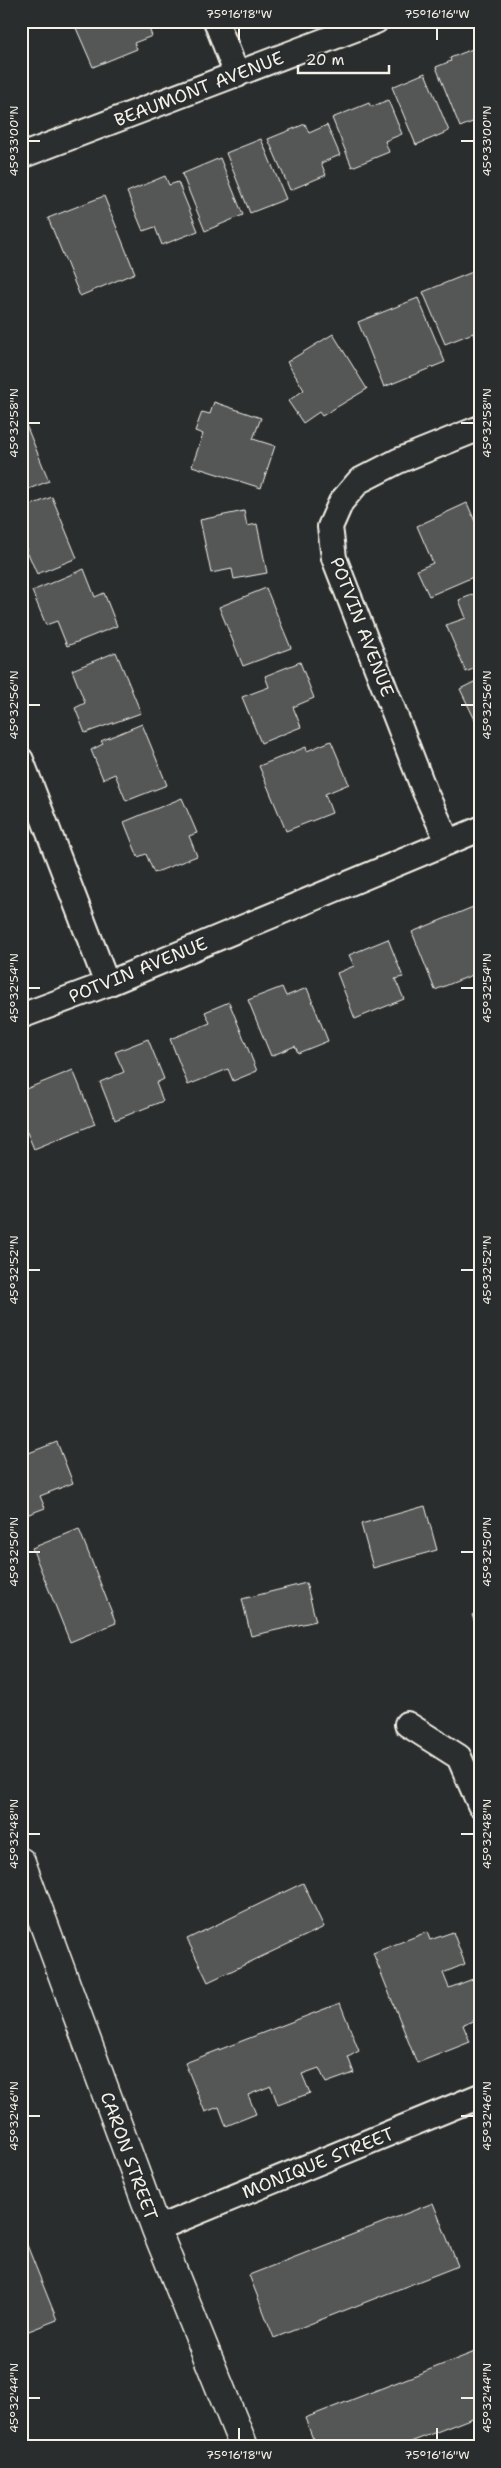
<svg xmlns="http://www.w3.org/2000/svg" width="501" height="2468" font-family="'Shantell Sans',sans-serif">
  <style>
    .building { fill: #555756; stroke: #f4f1e8 }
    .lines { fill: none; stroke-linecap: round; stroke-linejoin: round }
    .minor-casing { stroke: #f4f1e8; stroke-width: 28 }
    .tertiary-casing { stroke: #f4f1e8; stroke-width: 31 }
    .minor { stroke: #2a2d2e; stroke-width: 24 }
    .tertiary { stroke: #2a2d2e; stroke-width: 28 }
    .ticks { fill: none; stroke: #f4f1e8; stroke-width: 2 }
    .labels { text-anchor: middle; stroke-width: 4; stroke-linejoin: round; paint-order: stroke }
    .street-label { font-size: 18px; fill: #f4f1e8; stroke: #2a2d2e }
    .neatline { fill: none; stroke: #f4f1e8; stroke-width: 2 }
    .ticks-label { font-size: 12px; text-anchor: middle; fill: #f4f1e8 }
  </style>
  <rect width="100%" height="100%" fill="#2a2d2e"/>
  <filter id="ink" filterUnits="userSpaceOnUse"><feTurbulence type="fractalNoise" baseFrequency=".02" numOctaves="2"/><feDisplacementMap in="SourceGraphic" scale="10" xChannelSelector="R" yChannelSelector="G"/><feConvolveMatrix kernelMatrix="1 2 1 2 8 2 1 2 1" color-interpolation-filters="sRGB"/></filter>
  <g filter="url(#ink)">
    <!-- building -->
    <g class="building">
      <path d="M92 21H146L152 36 134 43 137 49 93 67 76 28Z"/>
      <path d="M480 46V119L460 127 436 67 451 61 450 58Z"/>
      <path d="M425 73 449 131 416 145 392 87Z"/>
      <path d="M388 100 402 134 385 141 389 152 352 167 332 118 369 103 371 107Z"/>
      <path d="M305 124 309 133 327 125 340 155 321 163 326 175 290 190 268 139Z"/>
      <path d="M261 139 286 199 250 213 226 153Z"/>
      <path d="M220 158 243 215 205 231 182 174Z"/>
      <path d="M165 176 169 185 178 182 198 231 162 245 155 227 143 231 127 192Z"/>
      <path d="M104 196 135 273 80 296 48 218Z"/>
      <path d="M480 269V349L473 333 445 344 423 292Z"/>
      <path d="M418 298 445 362 384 387 358 322Z"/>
      <path d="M333 334 367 389 322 416 319 412 303 423 288 401 304 390 287 362Z"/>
      <path d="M214 402 261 418 253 439 275 446 261 488 192 466 203 434 195 431 202 412 210 414Z"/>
      <path d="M24 420 49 481 21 492V421Z"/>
      <path d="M52 497 77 558 37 574 24 544 21 546V509Z"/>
      <path d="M467 503 480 533V574L429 596 417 570 433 563 417 526Z"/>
      <path d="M244 511 247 526 257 524 267 573 234 579 232 569 211 573 200 520Z"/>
      <path d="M84 569 95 597 104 593 117 626 67 646 57 621 46 625 32 591Z"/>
      <path d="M266 588 291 648 243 666 219 607Z"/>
      <path d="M480 592V666L466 672 446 625 466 618 459 600Z"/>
      <path d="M116 652 141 713 85 733 75 708 85 703 72 670Z"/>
      <path d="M300 662 314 698 293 707 301 727 261 743 242 697 269 687 265 676Z"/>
      <path d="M480 679V730L460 689Z"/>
      <path d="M142 724 167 785 126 801 115 774 103 779 91 750 103 744 101 741Z"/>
      <path d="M331 741 349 784 325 794 332 813 286 831 259 766 306 747 307 751Z"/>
      <path d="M182 798 197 833 189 836 197 856 154 873 146 854 138 857 124 822Z"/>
      <path d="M478 905 480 911V945L477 946 480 953V972L435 990 412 932Z"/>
      <path d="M388 939 403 977 395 979 404 999 355 1019 337 973 354 966 349 955Z"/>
      <path d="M282 987 286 996 307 988 328 1041 298 1053 295 1046 271 1056 248 1000Z"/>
      <path d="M229 1002 257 1071 233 1081 228 1069 188 1085 170 1039 210 1023 205 1012Z"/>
      <path d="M148 1039 164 1079 156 1083 163 1101 115 1120 100 1082 124 1072 115 1052Z"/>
      <path d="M73 1070 95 1124 34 1149 21 1118V1091Z"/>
      <path d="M57 1442 73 1483 40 1496 45 1508 21 1517V1456Z"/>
      <path d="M425 1506 437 1550 373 1568 361 1524Z"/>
      <path d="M79 1529 116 1623 70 1642 32 1548Z"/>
      <path d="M306 1583 316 1621 251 1636 242 1599Z"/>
      <path d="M480 1610V1636L472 1615Z"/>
      <path d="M303 1883 324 1927 208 1982 187 1939Z"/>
      <path d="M427 1932 430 1940 453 1932 465 1964 443 1973 449 1988 473 1979 480 1998V2018L463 2025 470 2042 417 2063 373 1953Z"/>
      <path d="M340 2003 359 2051 348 2057 354 2073 326 2083 319 2068 302 2074 310 2093 278 2105 271 2086 248 2095 256 2114 226 2126 219 2107 205 2112 185 2063Z"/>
      <path d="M480 2182V2199L474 2184Z"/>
      <path d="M433 2203 458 2266 274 2338 249 2275Z"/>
      <path d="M21 2230 57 2320 21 2334Z"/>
      <path d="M480 2350V2415L398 2447H316L305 2418Z"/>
    </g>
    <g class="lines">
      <!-- minor casing -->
      <g class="minor-casing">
        <g id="minor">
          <path d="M216 21 237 75"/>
          <path d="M21 156 376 21"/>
          <path d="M21 760 107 984"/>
          <path d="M448 842 425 792 334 558 330 527 341 502 359 481 398 461 480 428"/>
          <path d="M21 1016 107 984 480 829"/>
          <path d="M407 1724 459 1757 480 1805"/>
          <path d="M156 2229 480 2096"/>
        </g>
      </g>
      <!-- tertiary casing -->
      <g class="tertiary-casing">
        <path id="tertiary" d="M21 1862 156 2229 244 2447"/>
      </g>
      <!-- minor -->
      <use href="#minor" class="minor"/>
      <!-- tertiary -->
      <use href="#tertiary" class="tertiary"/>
    </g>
  </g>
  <!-- ticks -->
  <path class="ticks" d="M239 28V40M437 28V40M28 141H40M461 141H474M28 423H40M461 423H474M28 705H40M461 705H474M28 988H40M461 988H474M28 1270H40M461 1270H474M28 1552H40M461 1552H474M28 1834H40M461 1834H474M28 2116H40M461 2116H474M28 2398H40M461 2398H474M239 2428V2440M437 2428V2440"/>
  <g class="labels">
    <!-- street labels -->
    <g class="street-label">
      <text transform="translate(199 89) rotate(-21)" y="6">BEAUMONT AVENUE</text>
      <text transform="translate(362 627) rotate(69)" y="6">POTVIN AVENUE</text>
      <text transform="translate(138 970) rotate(-22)" y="6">POTVIN AVENUE</text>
      <text transform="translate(129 2156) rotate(70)" y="6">CARON STREET</text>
      <text transform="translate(318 2163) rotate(-22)" y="6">MONIQUE STREET</text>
    </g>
  </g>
  <!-- margin -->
  <rect width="501" height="2468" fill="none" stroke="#2a2d2e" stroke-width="55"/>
  <!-- scale -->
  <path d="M298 65v8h91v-8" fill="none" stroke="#f4f1e8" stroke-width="2.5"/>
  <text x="306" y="65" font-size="15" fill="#f4f1e8" stroke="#2a2d2e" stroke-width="4" paint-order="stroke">20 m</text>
  <rect x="28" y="28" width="446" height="2412" class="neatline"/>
  <g class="ticks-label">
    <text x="239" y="18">75°16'18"W</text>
    <text x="437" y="18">75°16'16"W</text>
    <text transform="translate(14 141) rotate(-90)" y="4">45°33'00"N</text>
    <text transform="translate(487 141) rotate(-90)" y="4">45°33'00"N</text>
    <text transform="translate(14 423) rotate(-90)" y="4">45°32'58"N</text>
    <text transform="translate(487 423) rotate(-90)" y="4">45°32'58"N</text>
    <text transform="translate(14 705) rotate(-90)" y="4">45°32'56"N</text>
    <text transform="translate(487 705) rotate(-90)" y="4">45°32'56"N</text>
    <text transform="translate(14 988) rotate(-90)" y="4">45°32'54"N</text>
    <text transform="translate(487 988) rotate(-90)" y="4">45°32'54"N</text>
    <text transform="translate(14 1270) rotate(-90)" y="4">45°32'52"N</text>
    <text transform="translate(487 1270) rotate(-90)" y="4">45°32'52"N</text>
    <text transform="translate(14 1552) rotate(-90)" y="4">45°32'50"N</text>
    <text transform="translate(487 1552) rotate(-90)" y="4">45°32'50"N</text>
    <text transform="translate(14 1834) rotate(-90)" y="4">45°32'48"N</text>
    <text transform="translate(487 1834) rotate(-90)" y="4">45°32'48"N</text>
    <text transform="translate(14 2116) rotate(-90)" y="4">45°32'46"N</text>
    <text transform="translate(487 2116) rotate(-90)" y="4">45°32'46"N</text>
    <text transform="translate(14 2398) rotate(-90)" y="4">45°32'44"N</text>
    <text transform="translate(487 2398) rotate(-90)" y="4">45°32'44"N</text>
    <text x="239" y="2459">75°16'18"W</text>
    <text x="437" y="2459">75°16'16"W</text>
  </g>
</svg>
